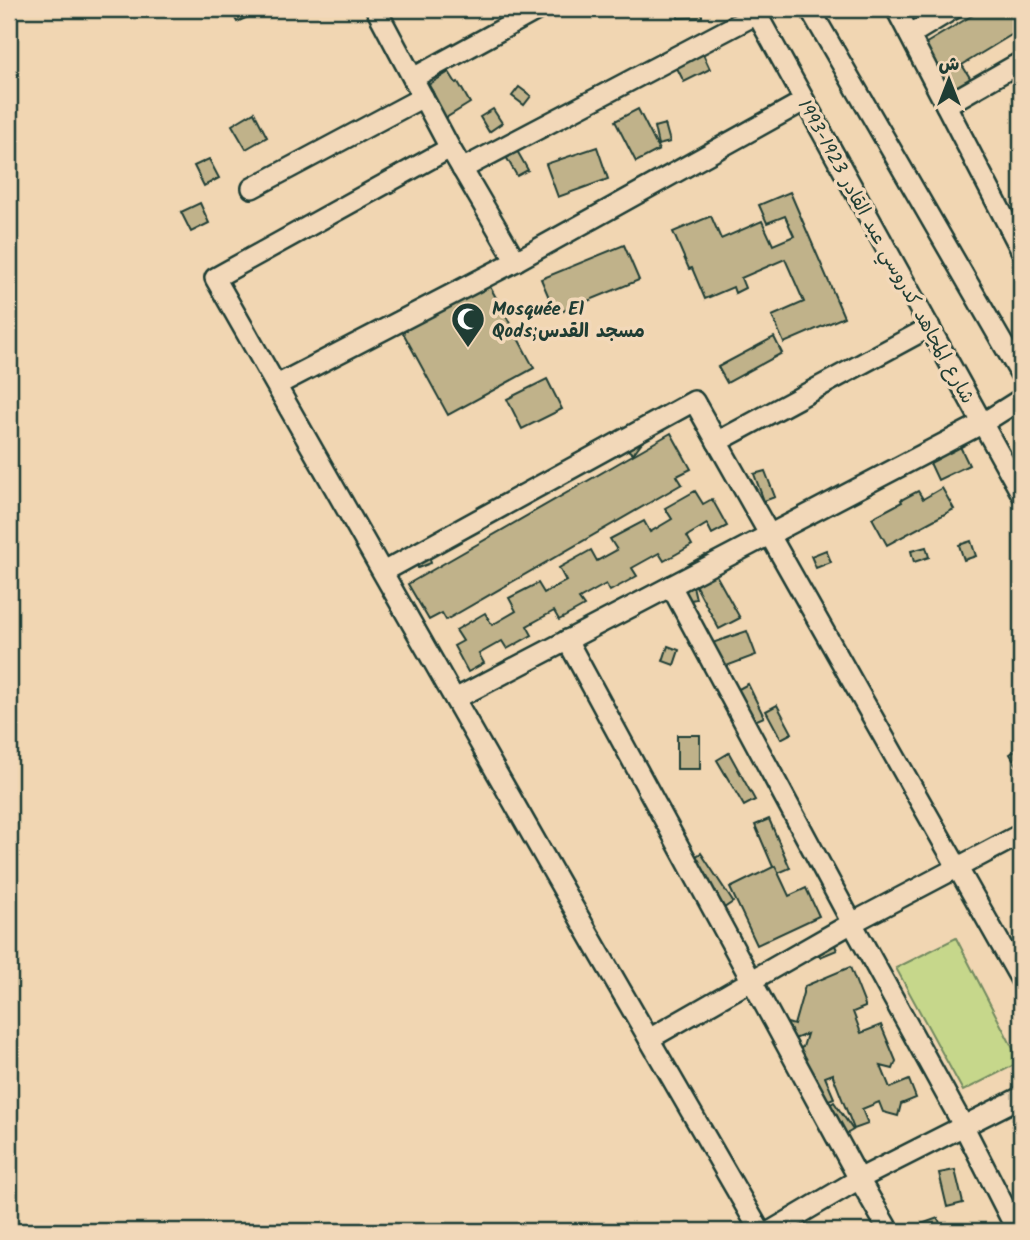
<svg xmlns="http://www.w3.org/2000/svg" width="1030" height="1240" font-family="Kalam,'Playpen Sans Arabic',sans-serif">
  <style>
    .green { fill: #c6d78b; stroke: #728a60; stroke-width: 2 }
    .building { fill: #c0b28a; stroke: #1f3d34; stroke-width: 2 }
    .lines { fill: none; stroke-linecap: round; stroke-linejoin: round }
    .street-casing { stroke: #1f3d34; stroke-width: 24 }
    .street { stroke: #f2d8b9; stroke-width: 19 }
    .labels { text-anchor: middle; stroke-width: 7; stroke-linejoin: round; paint-order: stroke }
    .street-label { font-size: 19px; fill: #1f3d34; stroke: #f2d8b9 }
    .poi-label { font-size: 19px; font-weight: bold; fill: #1f3d34; stroke: #f2d8b9; text-anchor: start }
  </style>
  <rect width="100%" height="100%" fill="#f1d6b2"/>
  <filter id="ink" filterUnits="userSpaceOnUse"><feTurbulence type="fractalNoise" baseFrequency=".0143" numOctaves="2"/><feDisplacementMap in="SourceGraphic" scale="14" xChannelSelector="R" yChannelSelector="G"/><feConvolveMatrix kernelMatrix="1 2 1 2 8 2 1 2 1" color-interpolation-filters="sRGB"/></filter>
  <g filter="url(#ink)">
    <!-- green -->
    <path class="green" d="M956 938 1020 1062 963 1091 896 968Z"/>
    <!-- building -->
    <g class="building">
      <path d="M230 9H266L237 22Z"/>
      <path d="M678 9H702V17L678 18Z"/>
      <path d="M983 9H1021V29L962 65 972 81 939 101 913 51Z"/>
      <path d="M696 39 710 69 684 82 669 52Z"/>
      <path d="M449 72 456 83 458 82 470 103 444 119 425 87Z"/>
      <path d="M519 87 531 96 524 105 512 96Z"/>
      <path d="M493 109 502 123 489 132 480 117Z"/>
      <path d="M638 109 659 150 636 162 615 121Z"/>
      <path d="M254 112 267 137 246 149 232 125Z"/>
      <path d="M665 124 670 142 658 145 654 127Z"/>
      <path d="M597 147 608 179 558 197 546 164Z"/>
      <path d="M516 149 528 170 517 176 505 155Z"/>
      <path d="M209 159 219 178 204 186 194 166Z"/>
      <path d="M790 192 844 317 784 343 772 316 804 302 785 259 741 278 745 288 735 293 733 287 705 299 692 268 689 269 673 232 711 216 721 239 762 221 773 245 794 236 785 216 767 223 759 205Z"/>
      <path d="M200 203 209 223 191 232 181 212Z"/>
      <path d="M624 245 639 280 556 314 541 279Z"/>
      <path d="M488 283 534 368 448 415 401 329Z"/>
      <path d="M774 337 782 353 727 383 718 367Z"/>
      <path d="M547 379 562 409 522 429 507 399Z"/>
      <path d="M631 433 642 442 633 454 622 445Z"/>
      <path d="M671 433 691 469 677 476 682 484 446 620 442 613 429 620 408 584Z"/>
      <path d="M955 436 969 465 938 480 924 450Z"/>
      <path d="M765 471 775 497 764 501 754 474Z"/>
      <path d="M942 488 954 509 887 545 872 518 902 502 901 500 918 491 923 499Z"/>
      <path d="M695 491 703 504 712 499 727 526 712 534 707 524 687 536 692 545 664 561 659 553 632 568 637 576 610 591 606 584 579 599 584 606 559 620 554 611 527 626 532 635 507 649 502 641 479 654 484 663 468 672 454 646 463 641 456 630 485 613 492 625 516 611 509 598 538 583 544 593 566 581 559 568 591 550 597 561 617 550 610 539 644 521 650 532 672 519 665 508Z"/>
      <path d="M971 541 976 556 964 560 959 545Z"/>
      <path d="M426 547 431 563 418 568 413 552Z"/>
      <path d="M926 547 929 557 914 562 911 551Z"/>
      <path d="M826 550 831 562 816 568 811 556Z"/>
      <path d="M705 555 740 618 719 629 685 566Z"/>
      <path d="M689 568 696 599 681 602 675 572Z"/>
      <path d="M747 631 756 655 721 668 712 643Z"/>
      <path d="M668 646 679 650 674 665 663 661Z"/>
      <path d="M748 684 764 717 750 723 735 691Z"/>
      <path d="M777 705 792 733 781 739 766 711Z"/>
      <rect x="677" y="735" width="23" height="34"/>
      <path d="M1021 747V772L1010 754Z"/>
      <path d="M729 753 755 800 744 806 717 760Z"/>
      <path d="M769 819 790 868 776 874 755 825Z"/>
      <path d="M701 853 733 902 721 910 689 861Z"/>
      <path d="M775 866 789 896 806 888 819 916 757 945 730 888Z"/>
      <path d="M829 932 837 950 820 957 812 939Z"/>
      <path d="M850 967 865 1005V1007L853 1012 861 1033 881 1025 896 1061 893 1069 881 1066 890 1088 909 1080 916 1098 901 1104 898 1116 883 1112 879 1102 862 1109 868 1124 854 1129 833 1076V1074L825 1077 834 1098 816 1105 793 1051 803 1047 807 1034 787 1042 778 1020 794 1025 805 986Z"/>
      <path d="M834 1102 853 1130 838 1139 820 1111Z"/>
      <path d="M955 1170 963 1203 947 1207 939 1173Z"/>
      <path d="M938 1218 943 1231H902Z"/>
    </g>
    <g class="lines">
      <!-- street casing -->
      <g class="street-casing">
        <g id="street">
          <path d="M376 9 450 148 516 261"/>
          <path d="M754 9 1021 493"/>
          <path d="M810 9 1021 375"/>
          <path d="M896 9 1021 250"/>
          <path d="M910 35 953 9"/>
          <path d="M413 78 539 9"/>
          <path d="M946 105 1021 62"/>
          <path d="M450 148 215 278 597 949 760 1231"/>
          <path d="M462 169 757 14"/>
          <path d="M252 188 423 97"/>
          <path d="M277 385 516 261 804 101"/>
          <path d="M717 442 930 327"/>
          <path d="M383 572 694 401 1021 980"/>
          <path d="M671 586 852 923 964 1127 1017 1231"/>
          <path d="M567 640 859 1179 889 1231"/>
          <path d="M455 699 983 423 1021 399"/>
          <path d="M649 1039 852 923 1021 834"/>
          <path d="M771 1231 859 1179 1021 1097"/>
        </g>
      </g>
      <!-- street -->
      <use href="#street" class="street"/>
    </g>
  </g>
  <!-- icons -->
  <defs>
    <g id="mosque-pin" transform="scale(1.75)"><path d="M0 17L-7.5 6A9.5 9.5 0 1 1 7.5 6Z" fill="#1f3d34" stroke="#f2d8b9"/><path d="M3.5-4.9A6 6 0 1 0 3.5 4.9A5 5 0 1 1 3.5-4.9Z" fill="#fff"/></g>
  </defs>
  <g fill-rule="evenodd">
    <use href="#mosque-pin" x="468" y="319"/>
  </g>
  <g class="labels">
    <!-- street labels -->
    <g class="street-label">
      <text transform="translate(887 251) rotate(61)" y="7">شارع المجاهد كدروسي عبد القادر 1923-1993</text>
    </g>
    <!-- poi labels -->
    <g class="poi-label">
      <text x="492" y="315">Mosquée El<tspan x="492" dy="22">Qods;مسجد القدس</tspan></text>
    </g>
  </g>
  <!-- margin -->
  <rect width="1030" height="1240" fill="none" stroke="#f2d8b9" stroke-width="35"/>
  <rect x="18" y="18" width="995" height="1205" fill="none" stroke="#1f3d34" stroke-width="2.5" filter="url(#ink)"/>
  <!-- north arrow -->
  <g transform="translate(949 80)" stroke="#f2d8b9" stroke-width="5" paint-order="stroke">
  <path d="M0-5L12 26L0 18L-12 26Z" fill="#1f3d34"/>
  <text y="-10" font-size="19" font-weight="bold" text-anchor="middle" fill="#1f3d34">ش</text>
  </g>
</svg>
